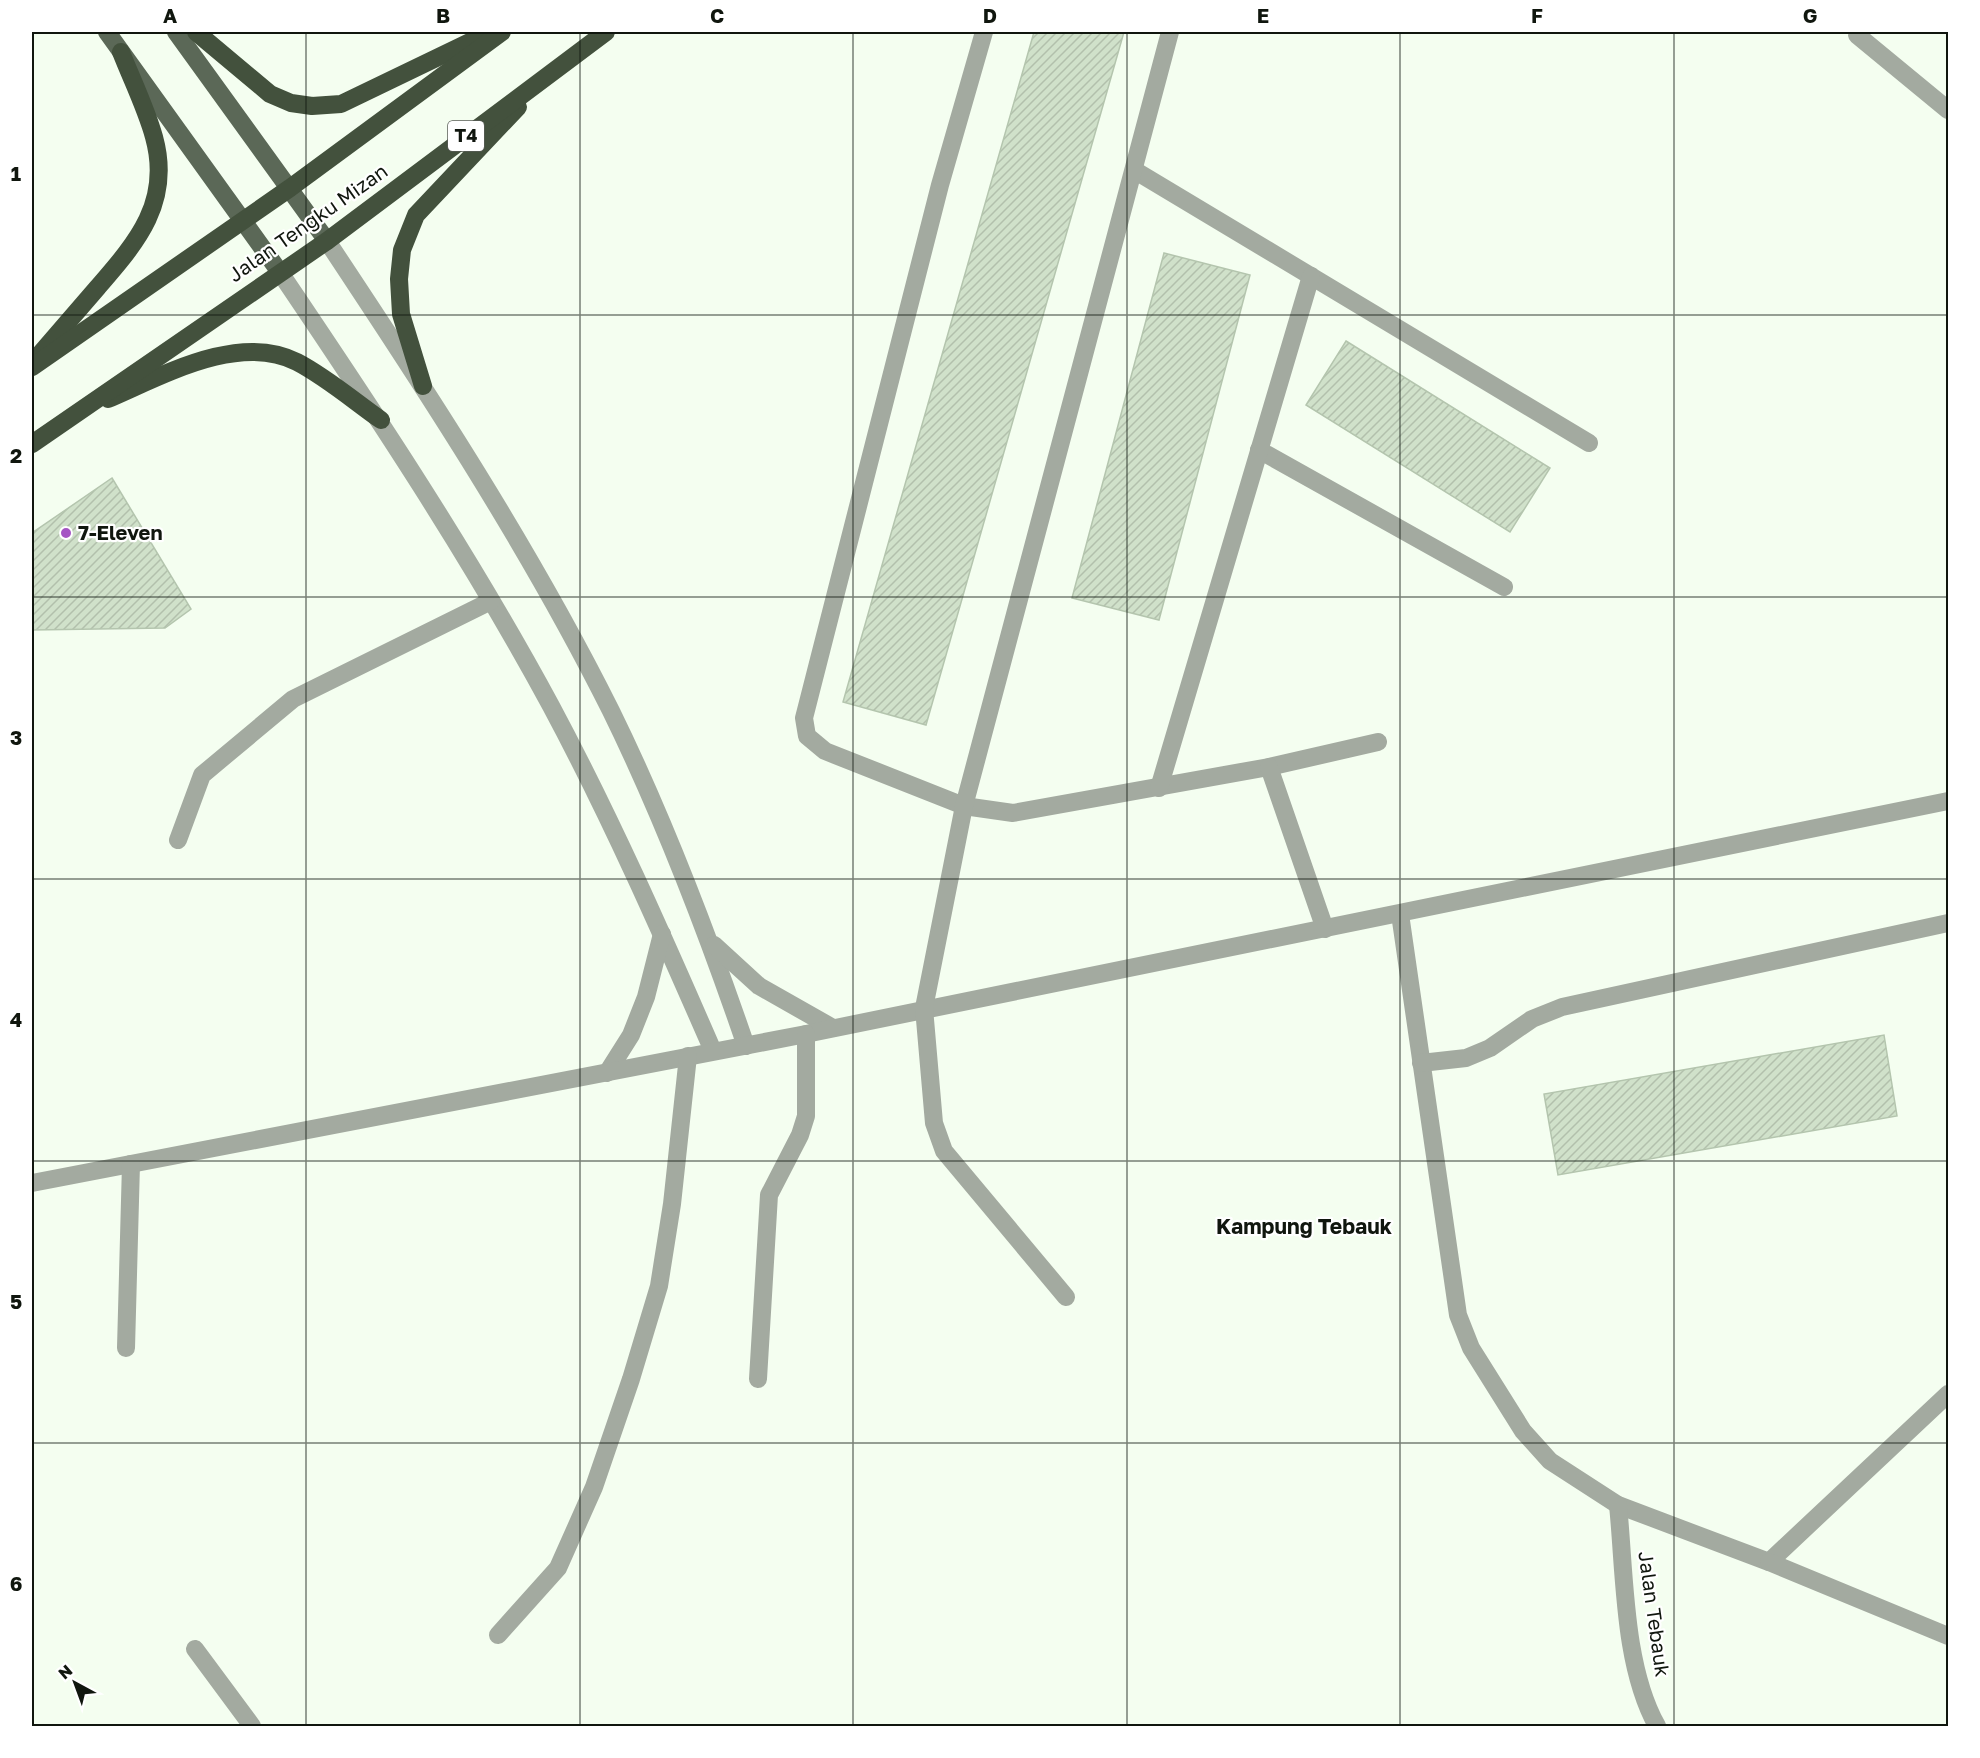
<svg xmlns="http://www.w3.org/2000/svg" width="1980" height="1758" font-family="'Golos Text',sans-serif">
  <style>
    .building { fill: url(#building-hatch); stroke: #b4c5ae; stroke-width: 1.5 }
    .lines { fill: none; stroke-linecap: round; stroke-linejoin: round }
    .minor { stroke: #a3aaa0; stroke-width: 18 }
    .major { stroke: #5b6857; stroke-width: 18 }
    .highway { stroke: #43513d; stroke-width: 18 }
    .grid { fill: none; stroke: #10160e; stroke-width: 1.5; stroke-opacity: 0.55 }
    .poi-dot { fill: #a554c4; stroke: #fff; stroke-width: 2 }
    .labels { text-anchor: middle; stroke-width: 4.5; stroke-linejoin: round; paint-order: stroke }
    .shield { fill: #fff; stroke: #585c56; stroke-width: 1.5 }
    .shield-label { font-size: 18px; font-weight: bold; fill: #10160e }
    .street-label { font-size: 20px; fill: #10160e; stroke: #fff }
    .poi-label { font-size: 20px; font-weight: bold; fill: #10160e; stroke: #fff; text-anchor: start }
    .neighbourhood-label { font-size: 21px; font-weight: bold; fill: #10160e; stroke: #fff }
    .neatline { fill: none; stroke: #10160e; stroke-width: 2 }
    .grid-label { font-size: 20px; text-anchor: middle; font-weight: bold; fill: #10160e }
  </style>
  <defs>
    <pattern id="building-hatch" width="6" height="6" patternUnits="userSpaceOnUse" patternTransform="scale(1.5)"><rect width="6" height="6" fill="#d0e1ca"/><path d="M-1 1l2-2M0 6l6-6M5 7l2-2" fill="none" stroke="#b2c0ac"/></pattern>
  </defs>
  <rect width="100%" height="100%" fill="#f4fef0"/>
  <!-- building -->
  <g class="building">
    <path d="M1034 32H1124L926 725 843 702Z"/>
    <path d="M1164 253 1250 275 1159 620 1072 598Z"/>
    <path d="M1346 341 1550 468 1510 532 1306 405Z"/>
    <path d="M112 478 191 609 165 628 32 630V533Z"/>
    <path d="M1884 1035 1897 1116 1558 1175 1544 1094Z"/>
  </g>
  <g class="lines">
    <!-- minor -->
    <g class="minor">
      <path d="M984 32 940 185 804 718 807 736 825 751 964 806 1013 813 1269 767 1378 742"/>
      <path d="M1857 35 1948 110"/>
      <path d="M1134 170 1589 443"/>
      <path d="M327 241C428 393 529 547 611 711 664 819 707 932 746 1046"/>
      <path d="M279 271C375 413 470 556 551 706 611 818 662 934 713 1051"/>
      <path d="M1259 450 1504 587"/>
      <path d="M1269 767 1325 929"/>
      <path d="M1159 788 1311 276"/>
      <path d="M178 840 202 775 293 699 491 601"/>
      <path d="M1400 914 1458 1315 1471 1348 1523 1431 1550 1461 1618 1505 1769 1562 1948 1394"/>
      <path d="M714 945 759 986 833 1028"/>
      <path d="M1421 1063 1466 1058 1490 1048 1532 1019 1562 1007 1948 923"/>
      <path d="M607 1073 631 1035 646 997 662 934"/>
      <path d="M32 1183 806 1034 1948 801"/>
      <path d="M1066 1297 944 1151 934 1123 924 1008 964 806 1170 32"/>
      <path d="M126 1348 131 1164"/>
      <path d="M758 1379 769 1195 800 1135 806 1116V1034"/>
      <path d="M1618 1505C1625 1574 1623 1665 1657 1726"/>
      <path d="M1769 1562 1948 1636"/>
      <path d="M498 1635 558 1568 594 1487 631 1379 659 1286 672 1204 688 1056"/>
      <path d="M195 1649 252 1726"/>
    </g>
    <!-- major -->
    <g class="major">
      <path d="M107 32 279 271"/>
      <path d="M176 32 327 241"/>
    </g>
    <!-- highway -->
    <g class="highway">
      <path d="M196 32 270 94 291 103 312 106 341 104 480 37"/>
      <path d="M41 353C60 331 79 309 98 287 137 242 172 202 154 137 146 108 132 80 121 52"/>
      <path d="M32 367 290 188 502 32"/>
      <path d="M423 386 401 314 399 279 402 250 416 215 518 107"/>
      <path d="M108 399C162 376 239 332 297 362 326 377 354 401 381 420"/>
      <path d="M32 444 327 241 606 32"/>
    </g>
  </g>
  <!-- grid -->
  <path class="grid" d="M306 32V1726M580 32V1726M853 32V1726M1127 32V1726M1400 32V1726M1674 32V1726M32 315H1948M32 597H1948M32 879H1948M32 1161H1948M32 1443H1948"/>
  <!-- markers -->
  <circle class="poi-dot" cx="66" cy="533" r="6"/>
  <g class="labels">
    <!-- shield labels -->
    <rect class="shield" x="448" y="121" width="36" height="30" rx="4.5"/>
    <g class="shield-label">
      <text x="466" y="142">T4</text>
    </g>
    <!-- street labels -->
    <g class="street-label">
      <text transform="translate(308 223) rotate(-35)" y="7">Jalan Tengku Mizan</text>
      <text transform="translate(1654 1614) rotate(82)" y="7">Jalan Tebauk</text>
    </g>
    <!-- poi labels -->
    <g class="poi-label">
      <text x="78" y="540">7-Eleven</text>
    </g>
    <!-- neighbourhood labels -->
    <g class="neighbourhood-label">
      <text x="1304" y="1234">Kampung Tebauk</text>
    </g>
  </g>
  <!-- border -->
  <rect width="1980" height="1758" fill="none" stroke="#ffffff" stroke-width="66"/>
  <!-- north arrow -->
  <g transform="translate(75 1683) rotate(319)" stroke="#ffffff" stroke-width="4.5" paint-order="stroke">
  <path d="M0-4.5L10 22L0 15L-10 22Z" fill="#10160e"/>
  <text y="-9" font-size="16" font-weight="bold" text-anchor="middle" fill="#10160e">N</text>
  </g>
  <rect x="33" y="33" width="1914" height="1692" class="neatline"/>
  <g class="grid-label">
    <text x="170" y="23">A</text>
    <text x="443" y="23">B</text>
    <text x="717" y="23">C</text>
    <text x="990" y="23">D</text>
    <text x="1263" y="23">E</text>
    <text x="1537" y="23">F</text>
    <text x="1810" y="23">G</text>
    <text x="16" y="181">1</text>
    <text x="16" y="463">2</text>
    <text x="16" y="745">3</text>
    <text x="16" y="1027">4</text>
    <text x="16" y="1309">5</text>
    <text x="16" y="1591">6</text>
  </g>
</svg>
